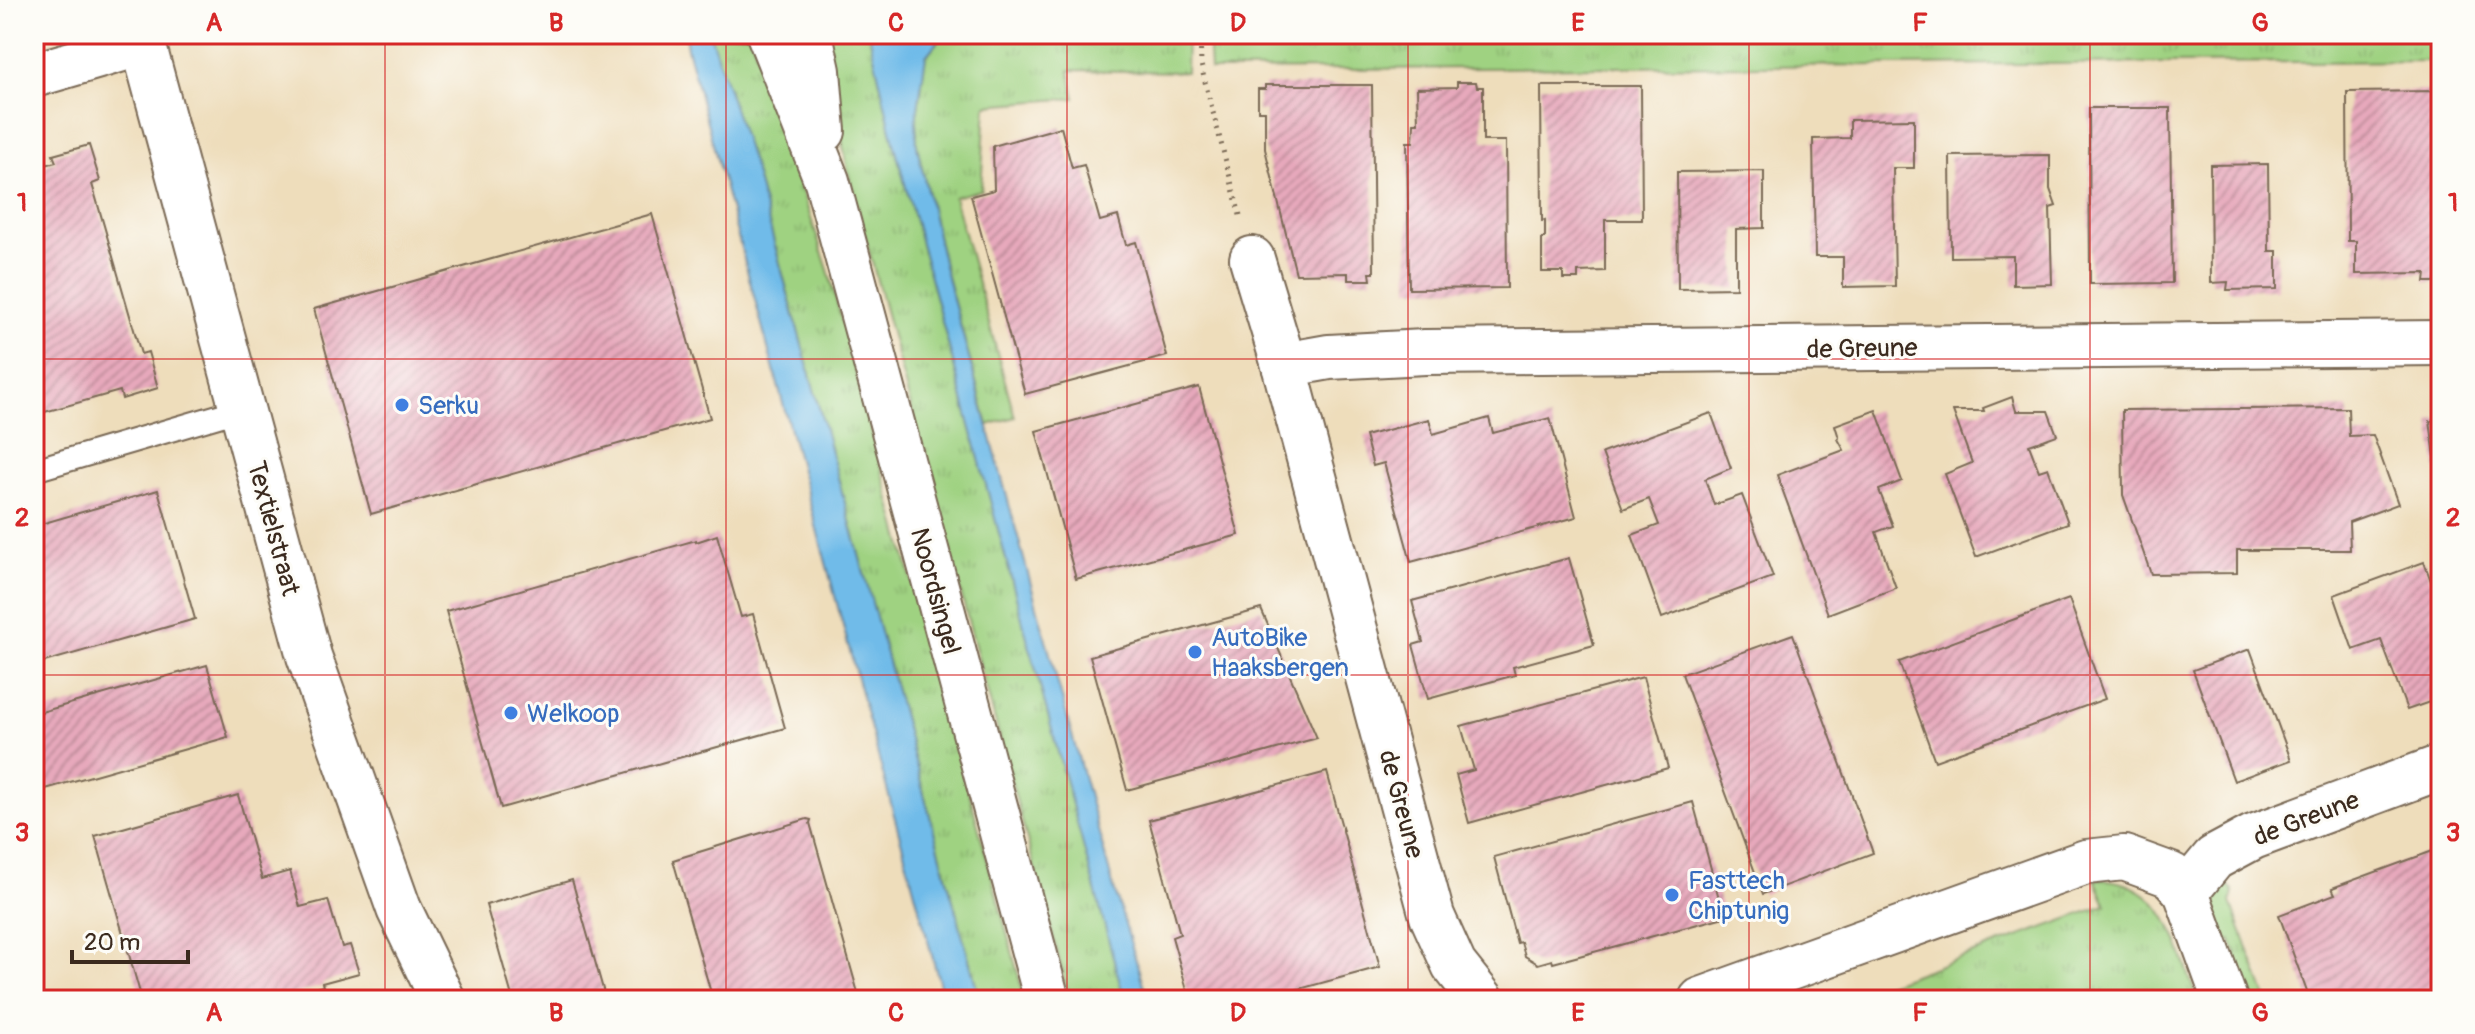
<svg xmlns="http://www.w3.org/2000/svg" width="2475" height="1034" font-family="Pangolin,sans-serif">
  <style>
    .grass { fill: url(#grass-tufts); stroke: #6d7e50; stroke-width: 2 }
    .water { fill: #70bbe9; stroke: #567284; stroke-width: 2 }
    .building { fill: url(#building-hatch) }
    .lines { fill: none; stroke-linecap: round; stroke-linejoin: round }
    .service-casing { stroke: #7a6955; stroke-width: 26 }
    .minor-casing { stroke: #7a6955; stroke-width: 48 }
    .primary-casing { stroke: #7a6955; stroke-width: 48 }
    .path { stroke: #7a6955; stroke-width: 5; stroke-dasharray: 2 6; stroke-linecap: butt }
    .service { stroke: #fff; stroke-width: 22 }
    .minor { stroke: #fff; stroke-width: 44 }
    .primary { stroke: #fff; stroke-width: 44 }
    .grid { fill: none; stroke: #d62828; stroke-width: 2; stroke-opacity: 0.55 }
    .shop-dot { fill: #3f7fe0; stroke: #fdfcf7; stroke-width: 3 }
    .labels { text-anchor: middle; stroke-width: 6; stroke-linejoin: round; paint-order: stroke }
    .street-label { font-size: 26px; fill: #3b2a1e; stroke: #fdfcf7 }
    .shop-label { font-size: 26px; fill: #366cbe; stroke: #fdfcf7; text-anchor: start }
    .neatline { fill: none; stroke: #d62828; stroke-width: 3 }
    .grid-label { font-size: 26px; text-anchor: middle; font-weight: bold; fill: #d62828 }
  </style>
  <defs>
    <pattern id="grass-tufts" width="24" height="20" patternUnits="userSpaceOnUse" patternTransform="scale(2)"><rect width="24" height="20" fill="#9fd281"/><path d="M3 7l-1-3M5 7V3M7 7l1-3M15 17l-1-3M17 17v-4M19 17l1-3" fill="none" stroke="#8ab46f"/></pattern>
    <pattern id="building-hatch" width="6" height="6" patternUnits="userSpaceOnUse" patternTransform="scale(2)"><rect width="6" height="6" fill="#e7a9bc"/><path d="M-1 1l2-2M0 6l6-6M5 7l2-2" fill="none" stroke="#bc8a98"/></pattern>
  </defs>
  <rect width="100%" height="100%" fill="#fdfcf7"/>
  <filter id="ink" filterUnits="userSpaceOnUse"><feTurbulence type="fractalNoise" baseFrequency=".0125" numOctaves="2"/><feDisplacementMap in="SourceGraphic" scale="16" xChannelSelector="R" yChannelSelector="G"/><feConvolveMatrix kernelMatrix="1 2 1 2 8 2 1 2 1" color-interpolation-filters="sRGB"/></filter>
  <filter id="wash" filterUnits="userSpaceOnUse"><feTurbulence type="fractalNoise" baseFrequency=".006" numOctaves="4" result="noise"/><feDisplacementMap in="SourceGraphic" scale="32" xChannelSelector="R" yChannelSelector="G"/><feGaussianBlur stdDeviation="1.8" result="paint"/><feColorMatrix in="noise" values="0 0 0 0 0 0 0 0 0 0 0 0 0 0 0 0 0 1.4 0 .05"/><feComposite in="paint" operator="in"/></filter>
  <g filter="url(#wash)">
    <rect width="100%" height="100%" fill="#edb"/>
    <!-- grass -->
    <g class="grass">
      <path d="M708 34H750L828 270 1025 1000H980L755 172Z"/>
      <path d="M822 34H869L894 143 1125 1000H1070L848 172Z"/>
      <path d="M957 34H1187L1186 72 1069 70 1075 98 986 105 981 190 954 197 1015 417 988 425 944 266 917 145 916 121 926 56 939 40Z"/>
      <path d="M1208 34H2441V61L1210 70Z"/>
      <path d="M2095 879C2169 880 2177 943 2197 1000H2151L2149 994 2108 1000H1844L2106 905Z"/>
      <path d="M2225 882 2233 890 2231 903 2267 1000H2239L2224 963 2237 956 2231 940 2220 945C2214 917 2210 908 2225 882Z"/>
    </g>
    <!-- water -->
    <g class="water">
      <path d="M685 34H708L711 37 755 172 980 1000H944L687 48Z"/>
      <path d="M869 34H957L939 40 926 56 916 121 917 146 944 266 1113 885 1148 1000H1125L1123 994 894 143Z"/>
    </g>
    <g id="blocks">
      <!-- building -->
      <g class="building">
        <path d="M1457 82H1476L1477 87H1483V141H1506L1507 288 1409 289 1407 142H1413L1414 123H1418L1417 88 1457 87Z"/>
        <path d="M1265 85H1372L1374 273H1370L1371 280H1348V273L1296 274 1265 149V111H1258V89H1265Z"/>
        <path d="M1541 86H1641L1642 220H1605V271L1578 272V279H1563V272H1542V238H1545V220L1542 221Z"/>
        <path d="M2441 91V282H2425L2426 273 2356 274V241H2348L2347 92Z"/>
        <path d="M2089 108H2170L2172 283 2090 284Z"/>
        <path d="M1914 119V168H1893L1895 286 1843 287V257H1815L1813 139 1850 138V120Z"/>
        <path d="M1061 127 1072 168 1084 165 1100 221 1118 216 1126 245 1136 242 1167 356 1025 394 971 196 994 190 993 146Z"/>
        <path d="M89 145 100 181 92 184 141 354 148 352 158 388 122 399 120 391 34 415V168L56 162 53 155Z"/>
        <path d="M2050 155V189L2056 206 2050 208 2052 284 2013 285V256L1951 257 1950 156Z"/>
        <path d="M2268 164 2269 251H2277V289L2227 290 2228 282 2211 283 2210 165Z"/>
        <path d="M1764 171V228L1736 229V288L1678 289 1677 172Z"/>
        <path d="M652 214 710 418 371 514 314 309Z"/>
        <path d="M1199 387 1239 535 1076 579 1036 431Z"/>
        <path d="M2012 397 2016 411H2048L2057 435 2029 445 2039 471 2048 468 2068 523 1976 557 1945 474 1972 463 1953 411H1984L1983 408Z"/>
        <path d="M2348 408 2349 436 2373 435 2398 504 2349 522 2350 550H2237V573L2151 574 2123 495 2122 410Z"/>
        <path d="M1876 410 1902 481 1879 490 1893 526 1876 532 1896 588 1828 614 1777 475 1844 450 1838 439 1839 438 1835 425Z"/>
        <path d="M1711 413 1731 468 1705 479 1714 505 1742 495 1773 577 1662 618 1632 535 1659 525 1649 499 1623 509 1602 453Z"/>
        <path d="M1489 418 1493 433 1550 418 1576 517 1411 562 1384 463 1373 466 1365 436 1429 419 1433 434Z"/>
        <path d="M2441 419V479H2438L2430 421Z"/>
        <path d="M158 490 195 619 34 665V526Z"/>
        <path d="M717 535 741 617 753 614 785 728 501 808 446 611 696 540V542Z"/>
        <path d="M1569 558 1594 645 1513 667 1515 675 1428 699 1413 645 1423 642 1412 601Z"/>
        <path d="M2424 562 2441 608V617L2435 619 2441 635V667L2435 669 2441 685V698L2407 710 2381 640 2353 650 2334 595Z"/>
        <path d="M2069 599 2105 699 1935 761 1899 662Z"/>
        <path d="M1261 609 1317 738 1127 790 1090 656Z"/>
        <path d="M1793 634 1873 853 1763 894 1682 674Z"/>
        <path d="M2250 649 2291 760 2234 781 2193 670Z"/>
        <path d="M207 665 228 737 42 790 34 761V714Z"/>
        <path d="M1643 677 1668 768 1469 823 1456 775 1474 770 1461 726Z"/>
        <path d="M1327 772 1380 967 1259 1000H1209L1199 994 1189 997 1172 937 1180 934 1149 820Z"/>
        <path d="M238 795 262 879 290 871 300 907 328 900 342 947 350 945 359 973 322 983 323 986 274 1000H142L95 836Z"/>
        <path d="M1693 802 1724 917 1553 963 1552 960 1538 964 1525 956 1521 942 1517 943 1494 857Z"/>
        <path d="M807 819 811 820 810 823 860 1000H713L673 860Z"/>
        <path d="M2441 848V1000H2310L2279 915 2335 894 2332 888Z"/>
        <path d="M572 880 606 1000H513L486 905Z"/>
      </g>
    </g>
  </g>
  <g filter="url(#ink)">
    <use href="#blocks" fill-opacity="0" stroke="#7a6955" stroke-width="2"/>
    <g class="lines">
      <!-- service casing -->
      <g class="service-casing">
        <path id="service" d="M34 470 242 409"/>
      </g>
      <!-- minor casing -->
      <g class="minor-casing">
        <g id="minor">
          <path d="M34 75 143 43 309 656 399 909 443 1000"/>
          <path d="M1252 259 1284 365 1432 916 1454 965 1482 1000"/>
          <path d="M1284 365 1329 357 1425 352 2441 343"/>
          <path d="M2186 892 2225 1000"/>
          <path d="M1701 1000 2086 862 2124 858 2171 875 2186 892 2214 858 2253 837 2441 767"/>
        </g>
      </g>
      <!-- primary casing -->
      <g class="primary-casing">
        <g id="primary">
          <path d="M769 34 827 181 1047 1000"/>
          <path d="M810 34 818 71 823 131"/>
        </g>
      </g>
      <!-- path -->
      <path class="path" d="M1200 34 1201 64 1204 78 1241 219"/>
      <!-- service -->
      <use href="#service" class="service"/>
      <!-- minor -->
      <use href="#minor" class="minor"/>
      <!-- primary -->
      <use href="#primary" class="primary"/>
    </g>
  </g>
  <!-- grid -->
  <path class="grid" d="M385 34V1000M726 34V1000M1067 34V1000M1408 34V1000M1749 34V1000M2090 34V1000M34 359H2441M34 675H2441"/>
  <!-- markers -->
  <g class="shop-dot">
    <circle cx="402" cy="405" r="8"/>
    <circle cx="1195" cy="652" r="8"/>
    <circle cx="511" cy="713" r="8"/>
    <circle cx="1672" cy="895" r="8"/>
  </g>
  <g class="labels">
    <!-- street labels -->
    <g class="street-label">
      <text transform="translate(1862 348) rotate(-1)" y="9">de Greune</text>
      <text transform="translate(274 528) rotate(75)" y="9">Textielstraat</text>
      <text transform="translate(936 591) rotate(75)" y="9">Noordsingel</text>
      <text transform="translate(1402 804) rotate(75)" y="9">de Greune</text>
      <text transform="translate(2306 818) rotate(-21)" y="9">de Greune</text>
    </g>
    <!-- shop labels -->
    <g class="shop-label">
      <text x="418" y="414">Serku</text>
      <text x="1211" y="646">AutoBike<tspan x="1211" dy="30">Haaksbergen</tspan></text>
      <text x="527" y="722">Welkoop</text>
      <text x="1688" y="889">Fasttech<tspan x="1688" dy="30">Chiptunig</tspan></text>
    </g>
  </g>
  <!-- margin -->
  <rect width="2475" height="1034" fill="none" stroke="#fdfcf7" stroke-width="88"/>
  <!-- scale -->
  <path d="M72 950v12h116v-12" fill="none" stroke="#3b2a1e" stroke-width="4"/>
  <text x="84" y="950" font-size="24" fill="#3b2a1e" stroke="#fdfcf7" stroke-width="6" paint-order="stroke">20 m</text>
  <rect x="44" y="44" width="2387" height="946" class="neatline"/>
  <g class="grid-label">
    <text x="214" y="31">A</text>
    <text x="556" y="31">B</text>
    <text x="896" y="31">C</text>
    <text x="1238" y="31">D</text>
    <text x="1578" y="31">E</text>
    <text x="1920" y="31">F</text>
    <text x="2260" y="31">G</text>
    <text x="22" y="211">1</text>
    <text x="2453" y="211">1</text>
    <text x="22" y="526">2</text>
    <text x="2453" y="526">2</text>
    <text x="22" y="841">3</text>
    <text x="2453" y="841">3</text>
    <text x="214" y="1021">A</text>
    <text x="556" y="1021">B</text>
    <text x="896" y="1021">C</text>
    <text x="1238" y="1021">D</text>
    <text x="1578" y="1021">E</text>
    <text x="1920" y="1021">F</text>
    <text x="2260" y="1021">G</text>
  </g>
</svg>
